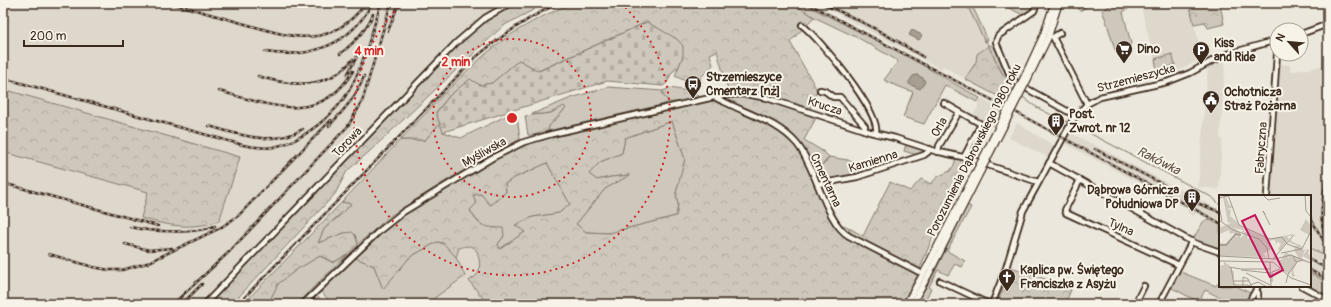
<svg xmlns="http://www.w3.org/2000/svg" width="1331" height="307" font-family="Pangolin,sans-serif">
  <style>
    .built { fill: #ddd7cc }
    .green { fill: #cec8bc; stroke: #84796d }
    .forest { fill: url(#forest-crowns); stroke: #84796d; fill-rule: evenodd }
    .cemetery { fill: url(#cemetery-stones); stroke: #84796d }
    .water { fill: #a89f93; stroke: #7c7064 }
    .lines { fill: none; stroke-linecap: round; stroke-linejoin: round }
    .stream { stroke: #7c7064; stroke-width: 1 }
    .minor-casing { stroke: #3b2a1e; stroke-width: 8 }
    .major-casing { stroke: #3b2a1e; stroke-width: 8 }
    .minor { stroke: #f7f3e8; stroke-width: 4.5 }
    .major { stroke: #f7f3e8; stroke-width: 5.5 }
    .rail-casing { stroke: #3b2a1e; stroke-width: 2.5 }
    .rail { stroke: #f7f3e8; stroke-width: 1; stroke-dasharray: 3; stroke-linecap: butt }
    .major-bridge-casing { stroke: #3b2a1e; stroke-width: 8; stroke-linecap: butt }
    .major-bridge { stroke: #f7f3e8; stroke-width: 5.5 }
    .ring { fill: none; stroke: #d62828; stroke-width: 2; stroke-dasharray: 2 4 }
    .labels { text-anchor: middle; stroke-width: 4; stroke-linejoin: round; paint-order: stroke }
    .poi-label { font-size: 12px; font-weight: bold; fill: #3b2a1e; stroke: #f7f3e8; text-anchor: start }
    .street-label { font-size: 12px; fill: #3b2a1e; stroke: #f7f3e8 }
    .water-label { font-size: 13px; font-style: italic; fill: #615347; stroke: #f7f3e8 }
    .inset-river { fill: none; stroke: #a89f93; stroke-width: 2 }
    .inset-road { fill: none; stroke: #a59b90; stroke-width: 1 }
    .view { fill: #c2185b; fill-opacity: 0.15; stroke: #c2185b; stroke-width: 2 }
    .inset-edge { fill: none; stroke: #3b2a1e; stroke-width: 2 }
    .centre { fill: #d62828; stroke: #f7f3e8; stroke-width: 2 }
    .ring-label { font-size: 12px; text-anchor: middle; font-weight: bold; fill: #d62828; stroke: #f7f3e8; stroke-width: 4; stroke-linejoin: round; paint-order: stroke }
  </style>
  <defs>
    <pattern id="forest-crowns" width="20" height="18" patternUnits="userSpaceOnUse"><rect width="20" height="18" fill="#cec8bc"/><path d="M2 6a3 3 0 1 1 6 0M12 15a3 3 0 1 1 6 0" fill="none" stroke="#b2aca1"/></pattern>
    <pattern id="cemetery-stones" width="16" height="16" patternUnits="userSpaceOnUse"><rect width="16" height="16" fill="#cec8bc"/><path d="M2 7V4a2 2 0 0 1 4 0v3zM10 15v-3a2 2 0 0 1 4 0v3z" fill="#b2aca1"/></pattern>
  </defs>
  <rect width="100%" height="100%" fill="#ece7dc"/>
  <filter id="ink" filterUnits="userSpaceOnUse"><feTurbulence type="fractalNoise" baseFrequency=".025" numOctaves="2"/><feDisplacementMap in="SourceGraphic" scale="8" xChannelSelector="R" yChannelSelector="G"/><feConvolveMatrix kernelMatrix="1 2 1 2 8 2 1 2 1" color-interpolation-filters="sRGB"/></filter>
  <g filter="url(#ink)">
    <!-- built -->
    <g class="built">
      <path d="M3 3H506L485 16 454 42 202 304H3Z"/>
      <path d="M817 3H966L987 46 977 54 976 62 965 79 943 66 941 69Z"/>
      <path d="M1140 3H1188L1203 58 1176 72 1174 65 1157 70Z"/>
      <path d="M1223 58 1225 60V65L1220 139H1222L1219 189 1198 187 1208 65Z"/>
      <path d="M1278 64 1290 65V71H1295L1302 69H1309L1328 64V283L1310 273V196H1269Z"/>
      <path d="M980 98 1002 110 993 127 986 123 985 124 972 117 980 104 977 102Z"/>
      <path d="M1017 123 1056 147 1049 158 1009 138Z"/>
      <path d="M1069 132 1220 210V225L1196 213 1194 216 1187 212 1188 209 1064 143Z"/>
      <path d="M464 246H469L476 248 478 251 480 265 477 275 480 295 487 303 426 304 465 276 456 257 459 248Z"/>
    </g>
    <!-- green -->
    <g class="green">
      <path d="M793 3H802L901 53 980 98 977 102 945 85 924 124 903 117 913 92C903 88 893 85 884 80L898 61 862 40 814 17Z"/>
      <path d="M966 3H971L988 40 985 42Z"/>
      <path d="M999 3H1033V4L1031 9 1023 15Z"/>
      <path d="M1074 3H1092L1080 11Z"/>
      <path d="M1114 3H1137L1123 12 1131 44 1115 50 1106 20 1102 11Z"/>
      <path d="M608 87 663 91V95L669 102 661 105 548 131 549 126 566 108C558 108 557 111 550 113 544 115 538 114 532 114L571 98Z"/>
      <path d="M514 112 517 116 520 139 452 177 390 216 358 244 355 235 344 233 318 243 324 229 343 213 351 204 342 202 400 140H425L440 123 443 132 461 138Z"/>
      <path d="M672 121 685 159 676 193 678 205 676 216 609 233 586 232 576 224 605 189 629 175 611 177 597 180 588 174 600 162 622 153 625 138Z"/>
      <path d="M829 157 848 160 870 171V173L818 184 811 171 826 162Z"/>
      <path d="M547 163 570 204 559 213 533 217 516 225 525 232 500 249 498 244 504 236C489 229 478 226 470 210L476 204 473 195 481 194 491 205 506 192 505 184 512 179Z"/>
      <path d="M967 205 971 207 947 251 965 261 962 267 955 264 948 275 938 270 929 287 931 288 924 303 926 304H916L935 272Z"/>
      <path d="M1208 219 1220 225V249L1193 239 1203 222Z"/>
      <path d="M437 242C452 244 459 263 465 276L426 304H333L320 291 356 258 374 266 383 288 410 257Z"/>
      <path d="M348 254 296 304H268C271 298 274 290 278 284 287 273 308 263 320 256L333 263Z"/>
      <path d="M1178 271 1216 286 1220 281V286H1236L1252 294 1246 304H1233L1205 290 1199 302 1170 287Z"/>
      <path d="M1310 273 1328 283V297L1307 286H1310Z"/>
    </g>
    <!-- forest -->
    <g class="forest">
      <path d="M514 3H546L503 26 370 151 347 171 335 194 232 304H208L462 40 488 18Z"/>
      <path d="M574 3H793L814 17 790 42 817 90 810 109 754 92 745 90H728L717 51 710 54 713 65 700 78 701 81 696 86 675 76 683 56 647 22 538 71 519 60 492 83 480 85 450 95 436 112 440 123 425 140H400C432 107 463 71 499 43 520 27 549 12 574 3Z"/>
      <path d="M1189 3H1222L1220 5 1224 24 1208 28 1205 22 1194 24Z"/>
      <path d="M990 45 995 47 1005 73 1015 86 1007 101 965 79 976 62 977 54Z"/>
      <path d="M1172 54 1175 65 1157 70 1155 59Z"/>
      <path d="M669 88 688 91 699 95C692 101 678 103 669 102L663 95V91Z"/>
      <path d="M3 89 240 157 219 221C191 230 169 226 141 218L148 192 3 152Z"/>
      <path d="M742 95 767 100 817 116 804 140 824 152 829 157 824 163 811 171 840 228 844 225 863 236 890 182 910 191 921 179 931 184 937 177 950 171 954 165 956 157 970 161 935 231 917 276 901 304H486L487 303 469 281C471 279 475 277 477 275 480 270 480 264 479 259 477 246 472 244 459 248L456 257 443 243 437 242 410 257 383 289 374 266 356 258 384 232 411 210 502 155 525 145 550 137 722 97ZM672 121 685 159 676 193 678 205 676 216 609 233 586 232 576 224 605 189 630 175 611 177 597 180 589 174 600 162 622 153 625 138ZM547 163 570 204 559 213 533 217 515 225 525 232 500 249 498 244 504 236 503 228C485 227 479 228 470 210L476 204 473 195 481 194 490 205 506 192 505 184 512 179Z"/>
      <path d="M564 106 566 108 549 126 548 131 534 135H528L525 116 551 113Z"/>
      <path d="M906 144 923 149 924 152 917 155 904 151Z"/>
      <path d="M342 202 351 204 324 229 318 243 344 233 352 232 355 235 358 244C351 252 343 257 334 262L320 256 296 270 278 284 268 304H243Z"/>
      <path d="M1011 267 1059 284 1061 281 1071 290 1065 304H997Z"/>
      <path d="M316 295 325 304H307Z"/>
    </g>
    <!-- cemetery -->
    <path class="cemetery" d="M647 22 677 39 683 46V56L678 68 672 72 667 83 663 86 607 81 443 132 436 113 450 95 470 79 480 85 492 83 519 60 539 71Z"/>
    <!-- water -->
    <g class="water">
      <path d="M912 30 922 35 919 40 909 35Z"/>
      <path d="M917 75 923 78 925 82 920 89 909 84V82L913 76Z"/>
    </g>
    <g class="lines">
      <!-- stream -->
      <g class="stream">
        <path d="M985 39 1002 73 1016 89"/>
        <path d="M1022 96C1035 109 1053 115 1069 123"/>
        <path d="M1072 124 1206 194 1213 198 1220 205"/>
        <path d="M1310 248 1327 257"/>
      </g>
      <!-- minor casing -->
      <g class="minor-casing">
        <g id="minor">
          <path d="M1036 3V6L1034 11 998 36 996 42 1009 73 1015 82 1076 116"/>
          <path d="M802 25C819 38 881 112 876 133"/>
          <path d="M1060 33 1053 37 1087 104"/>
          <path d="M1301 34 1328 24"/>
          <path d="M820 90 825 91 833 97H840L865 126 864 130"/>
          <path d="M715 97C719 100 725 102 731 105 754 116 780 124 797 144 816 167 825 222 849 236L919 272"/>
          <path d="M944 103 981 124 964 157"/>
          <path d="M938 152 939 146 959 112"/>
          <path d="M1049 163 1194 243 1220 252"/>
          <path d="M1080 180 1065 210 1066 213 1179 265"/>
          <path d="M818 184 857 177 924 155 928 152 930 149"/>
          <path d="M1267 196 1277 54"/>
          <path d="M940 281 989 304"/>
          <path d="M1302 286 1328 300"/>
          <path d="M1256 290 1258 293V304"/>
          <path d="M205 304 456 43 485 18 511 3"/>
          <path d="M303 304 378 232 403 212 492 158 524 142 552 134 723 95 746 94 767 98 870 132 895 138 935 151 967 158 1038 182"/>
          <path d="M992 304 1006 268 1023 211 1074 118 1087 104 1100 97 1167 82 1190 73 1212 61 1231 53 1277 40"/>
          <path d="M1135 304 1144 286"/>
          <path d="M1159 304 1192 241"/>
          <path d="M1248 304 1258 286"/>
        </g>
      </g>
      <!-- major casing -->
      <g class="major-casing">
        <g id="major">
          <path d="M1024 77 1043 36 1054 3"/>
          <path d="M1028 79 1048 38 1059 3"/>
          <path d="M906 304 923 274 975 173"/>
          <path d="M912 304 928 276 979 175"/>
        </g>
      </g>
      <!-- minor -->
      <use href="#minor" class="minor"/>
      <!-- major -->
      <use href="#major" class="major"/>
      <!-- rail casing -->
      <g class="rail-casing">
        <g id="rail">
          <path d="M171 3C196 10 220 17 245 24 294 38 330 51 366 3"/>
          <path d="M807 3 1021 115 1220 223"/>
          <path d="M821 3C856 18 891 36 923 57"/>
          <path d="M388 31 399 3"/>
          <path d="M265 52C310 59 351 45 372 3"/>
          <path d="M340 54C354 43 366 31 373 14"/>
          <path d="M347 75 360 51"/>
          <path d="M258 76C292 87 328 90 353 59"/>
          <path d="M3 78 243 145C253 147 264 149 274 147 302 142 336 114 350 89 364 63 372 32 381 3"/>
          <path d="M219 91C269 105 320 127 353 71"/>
          <path d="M209 126C241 135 272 147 303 129"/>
          <path d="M329 126C344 110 357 96 364 76"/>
          <path d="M1095 149 1164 185"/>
          <path d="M1328 174C1322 198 1317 221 1328 244"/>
          <path d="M3 183 158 226"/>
          <path d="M1197 203 1220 212"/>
          <path d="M1310 217 1323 240"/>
          <path d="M130 227C151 232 195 234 215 226"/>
          <path d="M125 244 149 250 172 248"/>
          <path d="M49 254 93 267 109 270H122L147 263 220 228 238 216 331 120"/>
          <path d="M1310 260 1328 269"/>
          <path d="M1310 270 1328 280"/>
          <path d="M173 304 229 252 348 126 362 102 391 3"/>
          <path d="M182 304 202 284"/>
          <path d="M238 304 475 58C501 36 528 17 559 3"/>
        </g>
      </g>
      <!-- rail -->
      <use href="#rail" class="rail"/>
      <!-- major-bridge casing -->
      <g class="major-bridge-casing">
        <g id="major-bridge">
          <path d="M975 173 1024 77"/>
          <path d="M979 175 1028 79"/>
        </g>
      </g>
      <!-- major-bridge -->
      <use href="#major-bridge" class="major-bridge"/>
    </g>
  </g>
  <!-- distance rings -->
  <g class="ring">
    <circle cx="512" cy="118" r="79"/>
    <path d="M621 3A158 158 0 1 1 403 3"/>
  </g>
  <!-- icons -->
  <defs>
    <g id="supermarket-pin" transform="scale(0.9)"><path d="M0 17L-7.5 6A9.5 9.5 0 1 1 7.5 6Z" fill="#3b2a1e" stroke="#f7f3e8"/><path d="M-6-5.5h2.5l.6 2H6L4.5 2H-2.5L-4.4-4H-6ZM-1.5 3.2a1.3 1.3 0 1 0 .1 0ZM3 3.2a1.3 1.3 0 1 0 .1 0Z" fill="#fff"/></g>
    <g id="parking-pin" transform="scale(0.9)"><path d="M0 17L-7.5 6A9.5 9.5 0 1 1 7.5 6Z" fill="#3b2a1e" stroke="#f7f3e8"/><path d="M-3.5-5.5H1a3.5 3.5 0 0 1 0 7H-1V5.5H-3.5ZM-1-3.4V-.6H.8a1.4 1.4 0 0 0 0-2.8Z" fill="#fff"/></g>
    <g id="bus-pin" transform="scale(0.9)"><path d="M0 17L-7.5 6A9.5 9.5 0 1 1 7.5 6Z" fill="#3b2a1e" stroke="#f7f3e8"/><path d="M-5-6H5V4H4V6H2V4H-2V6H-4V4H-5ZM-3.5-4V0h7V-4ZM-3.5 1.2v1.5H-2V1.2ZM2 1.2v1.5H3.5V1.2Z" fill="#fff"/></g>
    <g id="civic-pin" transform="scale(0.9)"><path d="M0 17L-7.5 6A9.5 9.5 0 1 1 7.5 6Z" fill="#3b2a1e" stroke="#f7f3e8"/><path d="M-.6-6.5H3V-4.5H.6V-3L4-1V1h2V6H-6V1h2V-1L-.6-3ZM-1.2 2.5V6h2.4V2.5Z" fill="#fff"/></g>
    <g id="building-pin" transform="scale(0.9)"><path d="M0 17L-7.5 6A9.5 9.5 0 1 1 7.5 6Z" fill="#3b2a1e" stroke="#f7f3e8"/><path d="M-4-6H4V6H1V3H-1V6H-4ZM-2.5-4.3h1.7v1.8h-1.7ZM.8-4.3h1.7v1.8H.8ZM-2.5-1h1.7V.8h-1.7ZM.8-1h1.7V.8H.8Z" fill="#fff"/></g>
    <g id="church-pin" transform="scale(0.9)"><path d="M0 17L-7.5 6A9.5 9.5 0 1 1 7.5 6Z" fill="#3b2a1e" stroke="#f7f3e8"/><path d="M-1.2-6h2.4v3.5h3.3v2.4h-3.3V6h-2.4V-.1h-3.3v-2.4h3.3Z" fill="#fff"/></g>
  </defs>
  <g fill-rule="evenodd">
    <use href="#supermarket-pin" x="1124" y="49"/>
    <use href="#parking-pin" x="1201" y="50"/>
    <use href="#bus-pin" x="693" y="84"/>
    <use href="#civic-pin" x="1211" y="99"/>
    <use href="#building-pin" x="1056" y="121"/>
    <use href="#building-pin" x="1192" y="197"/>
    <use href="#church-pin" x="1007" y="277"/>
  </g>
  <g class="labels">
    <!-- poi labels -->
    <g class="poi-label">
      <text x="1214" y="47">Kiss<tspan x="1214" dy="14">and Ride</tspan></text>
      <text x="1137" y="53">Dino</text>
      <text x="706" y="81">Strzemieszyce<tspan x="706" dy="14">Cmentarz [nż]</tspan></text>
      <text x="1224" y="96">Ochotnicza<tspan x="1224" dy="14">Straż Pożarna</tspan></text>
      <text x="1069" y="118">Post.<tspan x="1069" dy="14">Zwrot. nr 12</tspan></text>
      <text x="1179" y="194" text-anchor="end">Dąbrowa Górnicza<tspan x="1179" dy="14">Południowa DP</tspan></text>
      <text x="1020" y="274">Kaplica pw. Świętego<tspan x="1020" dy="14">Franciszka z Asyżu</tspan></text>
    </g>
    <!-- street labels -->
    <g class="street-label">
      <text transform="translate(1136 78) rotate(-15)" y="4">Strzemieszycka</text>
      <text transform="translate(825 106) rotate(18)" y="4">Krucza</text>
      <text transform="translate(939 127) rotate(-60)" y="4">Orla</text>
      <text transform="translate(347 142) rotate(-46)" y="4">Torowa</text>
      <text transform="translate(1261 148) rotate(-86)" y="4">Fabryczna</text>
      <text transform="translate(974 150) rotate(-63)" y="4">Porozumienia Dąbrowskiego 1980 roku</text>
      <text transform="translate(484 152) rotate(-29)" y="4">Myśliwska</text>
      <text transform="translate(873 161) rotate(-17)" y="4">Kamienna</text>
      <text transform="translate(826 180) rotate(65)" y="4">Cmentarna</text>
      <text transform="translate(1121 227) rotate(24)" y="4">Tylna</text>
    </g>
    <!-- water labels -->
    <g class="water-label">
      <text transform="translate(1159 160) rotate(27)" y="5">Rakówka</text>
    </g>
  </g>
  <!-- overview -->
  <g transform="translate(1219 195)">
    <rect width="92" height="92" fill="#ece7dc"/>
    <path d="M4 2H7L10 10 15 12 8 14 12 15 11 21 17 26 10 30 12 27 9 28ZM87 24 92 31V41L81 35ZM68 63H76L78 68H80L83 65H84L92 69 83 66 80 68H78L74 76 76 81 73 82 72 75 66 69ZM5 66 9 70 11 68 10 71 15 77V88L18 89 14 92H0V72L4 75 0 71 5 70Z" fill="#cec8bc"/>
    <path d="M17 26 24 33 50 44 74 39 77 41H68L70 44 61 56 59 54 62 49 59 47 57 49 56 45 50 46 52 54 44 59 48 62 0 61V48L9 49 16 43 14 42H19L14 38 11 39 10 35 1 39 0 33ZM15 33 28 36 35 45 28 43 30 39 25 36H22L26 39 21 43V37ZM73 44 72 46 83 51 84 55 86 54 84 61 88 54 90 55 89 59H91L89 60 92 61V66L84 61 80 67 69 62 66 69 71 71V79L64 76 60 65 63 64 66 57 80 63 75 55 76 53 72 51H79L69 47Z" fill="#cec8bc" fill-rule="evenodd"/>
    <path class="inset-river" d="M0 50H7L17 39 22 40"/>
    <path class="inset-road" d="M9 0 20 30 51 44 63 42 68 49M44 0 49 5 61 3M86 0 87 16 92 22M0 3 13 0M0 11 3 26M46 19 44 16 51 30M0 25 14 35 40 44 48 53 50 64M68 49 82 54M83 54 92 36M62 58 83 54M0 61 56 64 72 60 92 68M74 61 77 67 84 65M54 64 74 41M0 66 54 67 72 83 92 90M51 67 52 92M10 72 22 74M12 73 15 90H29M22 74H51M22 75 51 78M27 78 51 90M15 86H30M53 87V77L61 74M67 88 69 79 78 67M24 91V82L29 84 33 92M26 92 39 87 48 92"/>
    <path class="view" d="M36 20 64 75 51 82 23 26Z"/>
    <rect width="92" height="92" class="inset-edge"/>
  </g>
  <circle cx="512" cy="118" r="6" class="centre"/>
  <g class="ring-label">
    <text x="369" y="55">4 min</text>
    <text x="456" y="66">2 min</text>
  </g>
  <!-- margin -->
  <rect width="1331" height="307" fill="none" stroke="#f7f3e8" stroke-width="16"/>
  <rect x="8" y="8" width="1315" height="291" fill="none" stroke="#3b2a1e" stroke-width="1.5" filter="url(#ink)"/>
  <!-- north arrow -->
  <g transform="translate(1289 42) rotate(297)"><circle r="19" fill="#f7f3e8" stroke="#aca397"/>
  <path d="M0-3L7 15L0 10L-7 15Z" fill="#3b2a1e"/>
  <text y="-6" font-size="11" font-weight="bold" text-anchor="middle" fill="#3b2a1e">N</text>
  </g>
  <!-- scale -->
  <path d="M24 40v6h99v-6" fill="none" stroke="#3b2a1e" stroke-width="2"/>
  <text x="30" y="40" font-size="12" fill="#3b2a1e" stroke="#f7f3e8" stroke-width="3" paint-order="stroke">200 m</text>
</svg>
